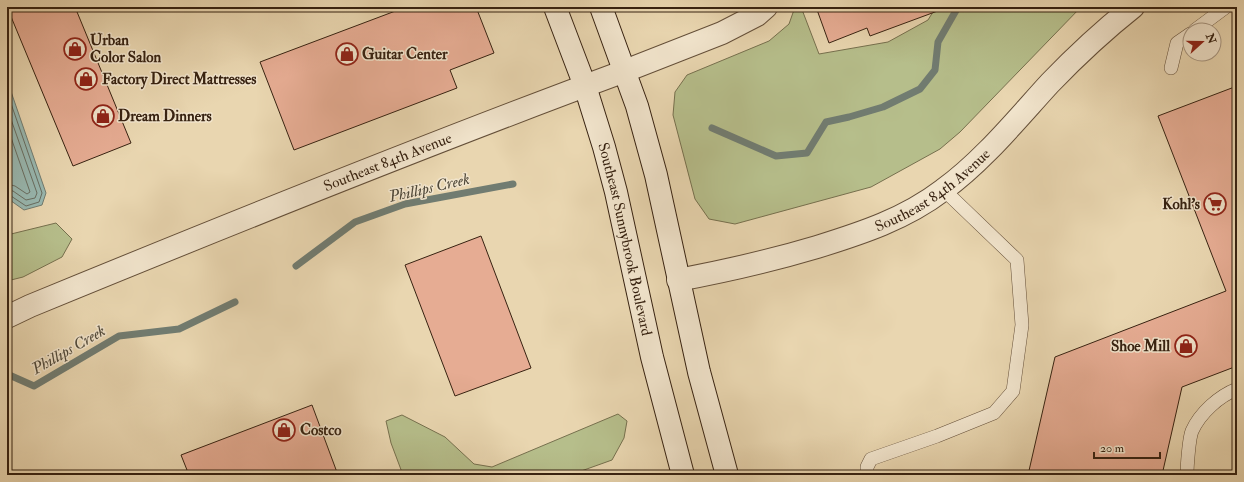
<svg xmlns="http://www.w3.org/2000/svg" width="1244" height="482" font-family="'IM FELL Double Pica',serif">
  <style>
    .green { fill: #b6be8b; stroke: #76704e }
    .water { fill: #98b8b1; stroke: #717c71 }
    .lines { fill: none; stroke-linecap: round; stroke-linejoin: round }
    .shore { stroke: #686d61; stroke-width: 1 }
    .stream { stroke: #717c71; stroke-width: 7 }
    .building { fill: #e6ac93; stroke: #372211 }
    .service-casing { stroke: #644f39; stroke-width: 14 }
    .minor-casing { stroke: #644f39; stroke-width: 24 }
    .tertiary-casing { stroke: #644f39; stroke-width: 24 }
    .secondary-casing { stroke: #372211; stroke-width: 24 }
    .service { stroke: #f1e4cc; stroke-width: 13 }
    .minor { stroke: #f1e4cc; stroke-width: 22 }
    .tertiary { stroke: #f1e4cc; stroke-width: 22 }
    .secondary { stroke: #f1e4cc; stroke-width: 22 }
    .labels { text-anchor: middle; stroke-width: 3; stroke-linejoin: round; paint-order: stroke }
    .poi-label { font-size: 15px; font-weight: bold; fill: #372211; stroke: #f1e4cc; text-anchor: start }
    .street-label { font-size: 15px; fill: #372211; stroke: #f1e4cc }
    .water-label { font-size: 16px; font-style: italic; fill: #4f4839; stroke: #f1e4cc }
  </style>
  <rect width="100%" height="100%" fill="#e9d6b0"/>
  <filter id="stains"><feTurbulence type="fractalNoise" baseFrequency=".005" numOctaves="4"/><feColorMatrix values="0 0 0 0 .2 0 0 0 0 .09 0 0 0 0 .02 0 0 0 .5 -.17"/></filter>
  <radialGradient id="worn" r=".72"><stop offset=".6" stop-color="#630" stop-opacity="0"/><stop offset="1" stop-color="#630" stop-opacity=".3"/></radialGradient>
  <!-- green -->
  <g class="green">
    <path d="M795 7H801L819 54 888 42 928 20 936 7H1081L960 132 940 149 871 187 735 224 709 219 695 199 673 115 675 92 687 75 769 41 789 24Z"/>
    <path d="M56 223 72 239 62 257 23 277 7 281V235Z"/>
    <path d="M618 414 627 421 624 438 612 460 570 475H403L391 443 386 421 402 415 445 437 474 464 492 467Z"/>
  </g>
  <!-- water -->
  <path class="water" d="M7 80 46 193 42 205 24 210 7 198Z"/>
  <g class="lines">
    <!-- shore -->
    <g class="shore">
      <path d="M7 92 42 193 39 202 26 206 11 196 7 195"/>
      <path d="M7 108 37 193 35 198 26 200 13 191 7 190"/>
      <path d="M7 126 30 192 27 194 15 186 7 184"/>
    </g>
    <!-- stream -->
    <g class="stream">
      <path d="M712 128 776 156 807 153 826 122 849 117 883 107 920 89 935 70 938 42 958 7"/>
      <path d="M296 266 355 222 405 204 513 184"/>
      <path d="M7 374 34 386 119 336 179 329 235 302"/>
    </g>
  </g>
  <!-- building -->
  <g class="building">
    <path d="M7 7H75L131 143 73 166Z"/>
    <path d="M406 7H476L494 53 450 70 457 88 294 150 260 62Z"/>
    <path d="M816 7H943V9L870 36 867 28 829 43Z"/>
    <path d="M1237 86V366L1182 387 1162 475H1028L1055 357 1226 291 1158 116Z"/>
    <path d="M481 236 531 368 455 396 405 265Z"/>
    <path d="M312 405 338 475H189L181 455Z"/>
  </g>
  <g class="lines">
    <!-- service casing -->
    <g class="service-casing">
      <g id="service">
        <path d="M1195 30 1226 7"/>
        <path d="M1171 68 1177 43 1190 34"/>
        <path d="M867 475V467L871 459 937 436 994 413 1013 391 1022 325 1017 260 944 190"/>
        <path d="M1187 475C1187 467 1189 438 1192 431 1200 413 1219 396 1237 389"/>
      </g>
    </g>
    <!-- minor casing -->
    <g class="minor-casing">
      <path id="minor" d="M625 71 722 33 757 15 766 7"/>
    </g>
    <!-- tertiary casing -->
    <g class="tertiary-casing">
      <g id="tertiary">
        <path id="s1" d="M678 280C726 271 770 261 817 247 862 233 905 219 943 190 983 161 1017 119 1050 83 1076 56 1104 30 1133 7"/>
        <path id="s2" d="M7 317 30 306C227 225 425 145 625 71"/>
      </g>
    </g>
    <!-- secondary casing -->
    <g class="secondary-casing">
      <g id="secondary">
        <path id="s3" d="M555 7 585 86 604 147 616 192 652 357 683 475"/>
        <path d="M601 7 637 106 656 175 699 372 727 475"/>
      </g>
    </g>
    <!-- service -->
    <use href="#service" class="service"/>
    <!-- minor -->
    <use href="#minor" class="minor"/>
    <!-- tertiary -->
    <use href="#tertiary" class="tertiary"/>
    <!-- secondary -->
    <use href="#secondary" class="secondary"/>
  </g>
  <!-- icons -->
  <defs>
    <g id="shop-ring" transform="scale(1.15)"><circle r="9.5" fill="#f1e4cc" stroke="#8f2418" stroke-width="1.5"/><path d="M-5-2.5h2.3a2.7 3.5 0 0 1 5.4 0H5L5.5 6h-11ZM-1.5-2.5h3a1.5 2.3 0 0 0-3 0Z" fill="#8f2418"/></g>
    <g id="supermarket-ring" transform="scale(1.15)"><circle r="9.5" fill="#f1e4cc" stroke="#8f2418" stroke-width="1.5"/><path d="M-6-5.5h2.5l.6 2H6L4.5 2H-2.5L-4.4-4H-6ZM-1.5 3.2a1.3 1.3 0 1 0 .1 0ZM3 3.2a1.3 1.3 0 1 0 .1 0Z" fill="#8f2418"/></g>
  </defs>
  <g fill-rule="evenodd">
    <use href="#shop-ring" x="75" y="49"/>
    <use href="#shop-ring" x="347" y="54"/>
    <use href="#shop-ring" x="86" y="79"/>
    <use href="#shop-ring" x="103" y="116"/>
    <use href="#supermarket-ring" x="1215" y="204"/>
    <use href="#shop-ring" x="1186" y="346"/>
    <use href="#shop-ring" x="284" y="430"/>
  </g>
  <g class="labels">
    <!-- poi labels -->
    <g class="poi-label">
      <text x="90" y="45">Urban<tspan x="90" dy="17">Color Salon</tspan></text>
      <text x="362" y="59">Guitar Center</text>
      <text x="102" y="84">Factory Direct Mattresses</text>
      <text x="118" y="121">Dream Dinners</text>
      <text x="1200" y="209" text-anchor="end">Kohl's</text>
      <text x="1170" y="351" text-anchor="end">Shoe Mill</text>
      <text x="300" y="435">Costco</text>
    </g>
    <!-- street labels -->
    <g class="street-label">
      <text dy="5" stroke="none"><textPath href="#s2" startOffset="411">Southeast 84th Avenue</textPath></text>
      <text dy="5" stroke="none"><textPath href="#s1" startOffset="273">Southeast 84th Avenue</textPath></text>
      <text dy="5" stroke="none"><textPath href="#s3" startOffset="243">Southeast Sunnybrook Boulevard</textPath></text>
    </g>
    <!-- water labels -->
    <g class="water-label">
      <text transform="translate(429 187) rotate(-13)" y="6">Phillips Creek</text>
      <text transform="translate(68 349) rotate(-30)" y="6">Phillips Creek</text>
    </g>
  </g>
  <!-- margin -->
  <rect width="1244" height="482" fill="none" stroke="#e9d6b0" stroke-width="24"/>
  <rect x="8" y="8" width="1228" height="466" fill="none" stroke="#372211" stroke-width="2"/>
  <rect x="12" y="12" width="1220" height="458" fill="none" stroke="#372211"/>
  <!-- north arrow -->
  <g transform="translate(1202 42) rotate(69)"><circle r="19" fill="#f1e4cc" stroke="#a79681"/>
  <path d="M0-3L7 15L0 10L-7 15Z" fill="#8f2418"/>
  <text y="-6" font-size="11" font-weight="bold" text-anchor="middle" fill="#372211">N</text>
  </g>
  <!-- scale -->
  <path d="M1094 452v6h66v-6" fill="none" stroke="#372211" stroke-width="2"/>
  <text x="1100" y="452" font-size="12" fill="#372211" stroke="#f1e4cc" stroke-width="3" paint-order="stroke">20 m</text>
  <rect width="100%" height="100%" filter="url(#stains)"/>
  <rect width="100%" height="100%" fill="url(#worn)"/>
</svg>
